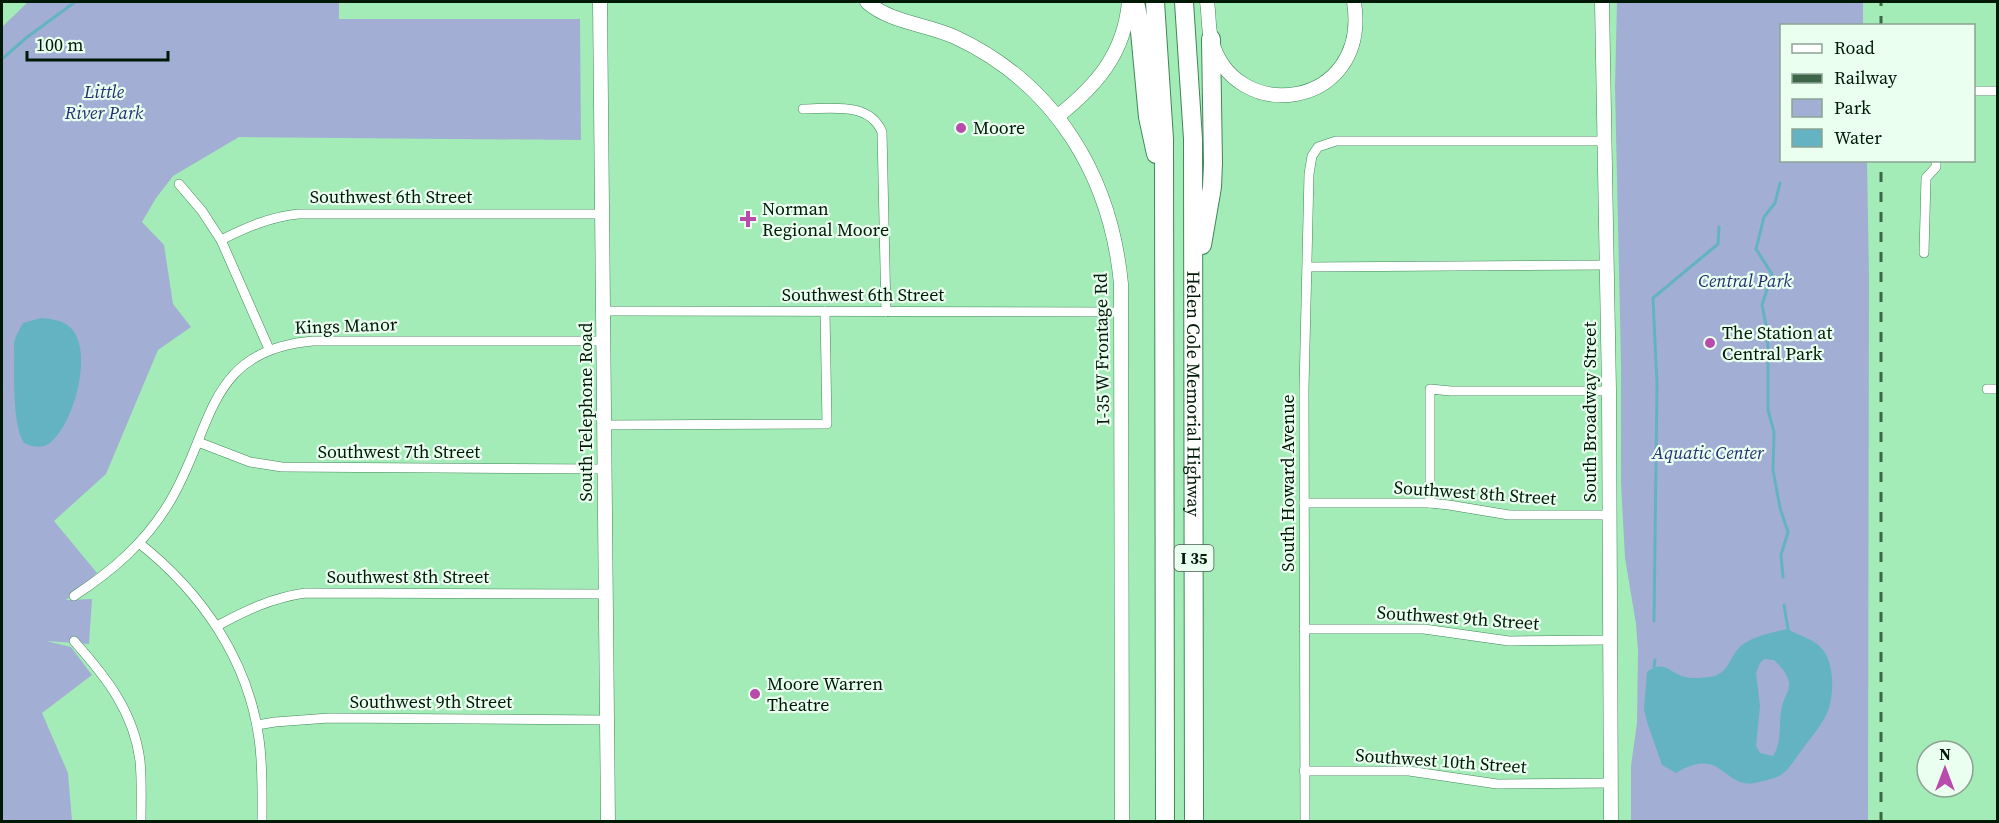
<svg xmlns="http://www.w3.org/2000/svg" width="1999" height="823" font-family="'Source Serif 4',serif">
  <style>
    .green { fill: #a3aed4 }
    .water { fill: #64b3c3; fill-rule: evenodd }
    .lines { fill: none; stroke-linecap: round; stroke-linejoin: round }
    .stream { stroke: #64b3c3; stroke-width: 3 }
    .street-casing { stroke: #408758; stroke-width: 10 }
    .secondary-casing { stroke: #408758; stroke-width: 15 }
    .highway-casing { stroke: #408758; stroke-width: 20 }
    .street { stroke: #fff; stroke-width: 9 }
    .secondary { stroke: #fff; stroke-width: 14 }
    .highway { stroke: #fff; stroke-width: 18 }
    .rail { stroke: #3c6647; stroke-width: 3; stroke-dasharray: 10 10; stroke-linecap: butt }
    .poi-dot { fill: #b84bab; stroke: #eaffef; stroke-width: 2 }
    .labels { text-anchor: middle; stroke-width: 4.5; stroke-linejoin: round; paint-order: stroke }
    .shield { fill: #eaffef; stroke: #465d4c; stroke-width: 1.5 }
    .shield-label { font-size: 16px; font-weight: bold; fill: #001806 }
    .park-label { font-size: 18px; font-style: italic; fill: #263070; stroke: #eaffef }
    .poi-label { font-size: 18px; fill: #001806; stroke: #eaffef; text-anchor: start }
    .street-label { font-size: 18px; fill: #001806; stroke: #eaffef }
  </style>
  <rect width="100%" height="100%" fill="#a3ecb7"/>
  <!-- green -->
  <g class="green">
    <path d="M28 2H339V19H580L581 140 239 137 173 176 156 198 142 222 164 245 173 304 191 327 158 350 106 474 54 521 97 573 66 600 92 599 89 644 46 641 71 647 92 675 42 713 68 773 72 821 2 822V27Z"/>
    <path d="M1617 2H1863V25L1782 26V160L1867 161 1869 278 1868 821H1631V766L1637 723 1638 651 1636 624 1625 558 1621 483V363L1615 87Z"/>
  </g>
  <!-- water -->
  <g class="water">
    <path d="M41 318C52 319 63 320 71 328 94 352 74 424 50 443 42 449 32 447 24 443 11 422 15 369 14 343L16 336 23 323Z"/>
    <path d="M1788 629C1799 636 1815 639 1823 650 1834 664 1834 691 1829 708 1824 723 1811 737 1802 750 1796 757 1789 770 1781 775 1775 779 1763 781 1755 783 1723 789 1722 745 1676 773L1662 765 1647 722 1644 709 1647 672C1665 659 1669 673 1685 677 1692 679 1710 678 1717 675 1728 670 1730 659 1737 650 1749 636 1771 633 1788 629ZM1764 659 1774 660C1779 665 1786 672 1788 679 1792 688 1784 697 1782 706 1778 723 1783 741 1773 756L1760 753 1756 746 1760 706 1756 673 1760 663Z"/>
  </g>
  <g class="lines">
    <!-- stream -->
    <g class="stream">
      <path d="M2 59 26 38 75 2"/>
      <path d="M1780 183 1775 203 1764 217 1756 249 1772 274 1762 305 1766 325 1768 347V410L1774 432 1773 470 1780 508 1788 532 1781 555 1783 577"/>
      <path d="M1784 605 1788 629"/>
      <path d="M1654 621 1657 384 1653 298 1718 244 1719 227"/>
      <path d="M1654 667 1655 660"/>
    </g>
    <!-- street casing -->
    <g class="street-casing">
      <g id="street">
        <path d="M1974 91H1998"/>
        <path d="M803 109C830 109 869 101 882 132L886 312"/>
        <path d="M179 184 202 211 221 240 269 349"/>
        <path d="M221 240C247 227 270 217 298 214H603"/>
        <path d="M1924 253 1926 178 1936 167V160"/>
        <path d="M1308 267 1607 265"/>
        <path d="M604 311 1121 312"/>
        <path d="M1987 389H1998"/>
        <path d="M604 425 827 424 825 311"/>
        <path d="M198 442 250 462 282 467 604 469"/>
        <path d="M1304 503H1430L1449 505 1509 515H1608"/>
        <path d="M1430 503V389L1451 391H1609"/>
        <path d="M139 543C201 592 248 659 259 739 263 766 262 794 262 822"/>
        <path d="M74 596C112 571 145 543 169 503 214 429 205 350 313 341H604"/>
        <path d="M217 626C246 610 272 598 305 593L605 594"/>
        <path d="M1304 629H1424L1509 641 1609 640"/>
        <path d="M74 641C106 677 134 712 140 761 142 781 141 801 141 822"/>
        <path d="M257 725 275 722 329 718 606 720"/>
        <path d="M1304 771H1409L1497 784 1611 783"/>
        <path d="M1305 822 1304 389 1309 174 1312 156 1318 147 1336 141H1604"/>
      </g>
    </g>
    <!-- secondary casing -->
    <g class="secondary-casing">
      <g id="secondary">
        <path d="M600 2 608 822"/>
        <path d="M867 2C891 23 927 24 955 37 1056 84 1111 177 1121 284L1122 822"/>
        <path d="M1207 2C1209 13 1208 27 1211 38 1232 127 1371 110 1354 2"/>
        <path d="M1602 2 1609 391 1611 822"/>
        <path d="M1058 116C1097 85 1124 54 1129 2"/>
      </g>
    </g>
    <!-- highway casing -->
    <g class="highway-casing">
      <g id="highway">
        <path d="M1135 2 1139 21 1148 117 1156 154"/>
        <path d="M1155 2 1164 139 1165 822"/>
        <path id="s1" d="M1184 2 1193 139 1194 822"/>
        <path d="M1202 245 1212 187 1213 163 1211 39"/>
      </g>
    </g>
    <!-- street -->
    <use href="#street" class="street"/>
    <!-- secondary -->
    <use href="#secondary" class="secondary"/>
    <!-- highway -->
    <use href="#highway" class="highway"/>
    <!-- rail -->
    <g class="rail">
      <path d="M1881 26V2"/>
      <path d="M1881 822V160"/>
    </g>
  </g>
  <!-- markers -->
  <g class="poi-dot">
    <circle cx="961" cy="128" r="6"/>
    <path d="M745 210h6v6h6v6h-6v6h-6v-6h-6v-6h6z"/>
    <circle cx="1710" cy="343" r="6"/>
    <circle cx="755" cy="694" r="6"/>
  </g>
  <g class="labels">
    <!-- shield labels -->
    <rect class="shield" x="1174.5" y="545" width="39" height="26" rx="4.5"/>
    <g class="shield-label">
      <text x="1194" y="564">I 35</text>
    </g>
    <!-- park labels -->
    <g class="park-label">
      <text x="104" y="98">Little<tspan x="104" dy="21">River Park</tspan></text>
      <text x="1745" y="287">Central Park</text>
      <text x="1708" y="459">Aquatic Center</text>
    </g>
    <!-- poi labels -->
    <g class="poi-label">
      <text x="973" y="134">Moore</text>
      <text x="762" y="215">Norman<tspan x="762" dy="21">Regional Moore</tspan></text>
      <text x="1722" y="339">The Station at<tspan x="1722" dy="21">Central Park</tspan></text>
      <text x="767" y="690">Moore Warren<tspan x="767" dy="21">Theatre</tspan></text>
    </g>
    <!-- street labels -->
    <g class="street-label">
      <text x="391" y="203">Southwest 6th Street</text>
      <text x="863" y="301">Southwest 6th Street</text>
      <text transform="translate(346 326) rotate(-2)" y="6">Kings Manor</text>
      <text transform="translate(1102 349) rotate(-91)" y="6">I-35 W Frontage Rd</text>
      <text dy="6" stroke="none"><textPath href="#s1" startOffset="392">Helen Cole Memorial Highway</textPath></text>
      <text transform="translate(586 412) rotate(-90)" y="6">South Telephone Road</text>
      <text transform="translate(1590 412) rotate(-90)" y="6">South Broadway Street</text>
      <text x="399" y="458">Southwest 7th Street</text>
      <text transform="translate(1288 483) rotate(-90)" y="6">South Howard Avenue</text>
      <text transform="translate(1475 493) rotate(4)" y="6">Southwest 8th Street</text>
      <text x="408" y="583">Southwest 8th Street</text>
      <text transform="translate(1458 618) rotate(4)" y="6">Southwest 9th Street</text>
      <text x="431" y="708">Southwest 9th Street</text>
      <text transform="translate(1441 761) rotate(4)" y="6">Southwest 10th Street</text>
    </g>
  </g>
  <!-- border -->
  <rect width="1999" height="823" fill="none" stroke="#001806" stroke-width="6"/>
  <!-- legend -->
  <rect x="1780" y="24" width="195" height="138" fill="#eaffef" stroke="#8ca392" stroke-width="1.5"/>
  <rect x="1792" y="44" width="30" height="9" fill="#ffffff" stroke="#8ca392" stroke-width="1.5"/>
  <text x="1834" y="54" font-size="18" fill="#001806">Road</text>
  <rect x="1792" y="74" width="30" height="9" fill="#3c6647" stroke="#8ca392" stroke-width="1.5"/>
  <text x="1834" y="84" font-size="18" fill="#001806">Railway</text>
  <rect x="1792" y="99" width="30" height="18" fill="#a3aed4" stroke="#8ca392" stroke-width="1.5"/>
  <text x="1834" y="114" font-size="18" fill="#001806">Park</text>
  <rect x="1792" y="129" width="30" height="18" fill="#64b3c3" stroke="#8ca392" stroke-width="1.5"/>
  <text x="1834" y="144" font-size="18" fill="#001806">Water</text>
  <!-- north arrow -->
  <g transform="translate(1945 769)"><circle r="28" fill="#eaffef" stroke="#8ca392" stroke-width="1.5"/>
  <path d="M0-4.5L10 22L0 15L-10 22Z" fill="#b84bab"/>
  <text y="-9" font-size="16" font-weight="bold" text-anchor="middle" fill="#001806">N</text>
  </g>
  <!-- scale -->
  <path d="M27 51v9h141v-9" fill="none" stroke="#001806" stroke-width="3"/>
  <text x="36" y="51" font-size="18" fill="#001806" stroke="#eaffef" stroke-width="4.5" paint-order="stroke">100 m</text>
</svg>
